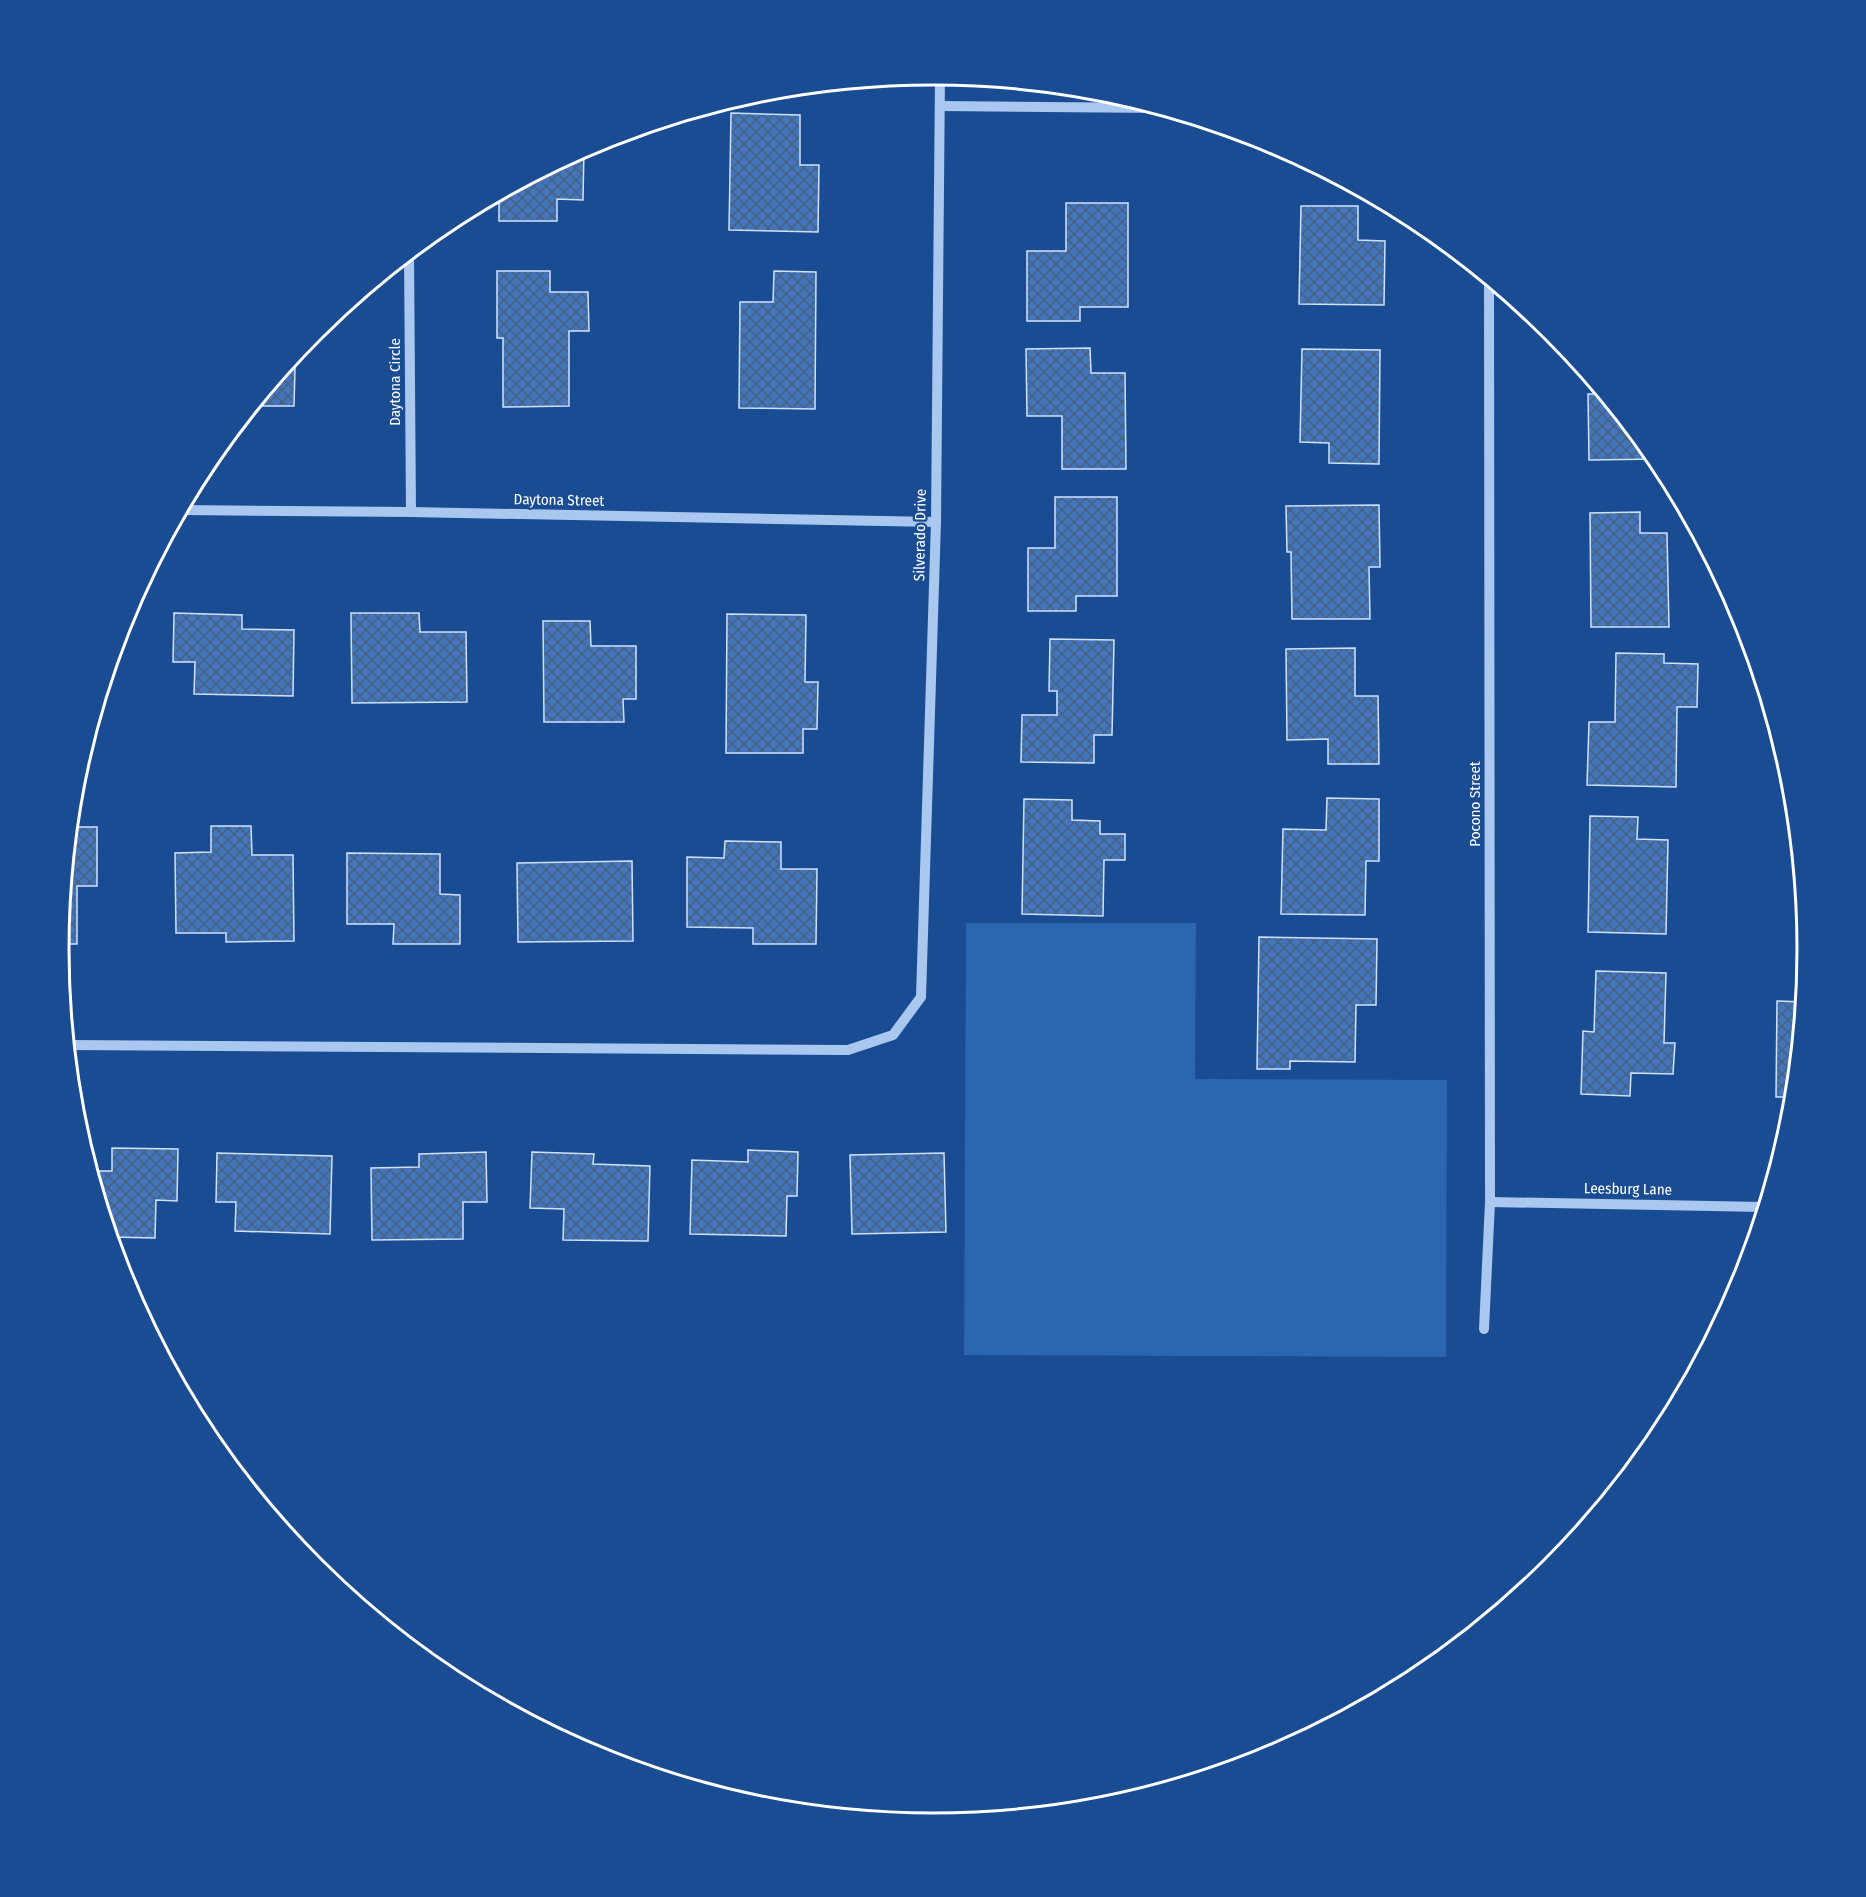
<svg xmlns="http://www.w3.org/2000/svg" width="1866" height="1897" font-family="'Fira Sans Condensed',sans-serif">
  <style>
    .park { fill: #2c65b0 }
    .building { fill: url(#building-cross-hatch); stroke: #cfe2fb; stroke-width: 1.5 }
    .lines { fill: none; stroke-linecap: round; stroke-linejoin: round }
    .minor { stroke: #a9c7ef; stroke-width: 10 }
    .labels { text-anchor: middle; stroke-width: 4.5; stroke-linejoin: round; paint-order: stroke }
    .street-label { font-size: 15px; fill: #fff; stroke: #194c92 }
    .rim { fill: none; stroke: #fff; stroke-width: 3 }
  </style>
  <defs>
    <pattern id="building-cross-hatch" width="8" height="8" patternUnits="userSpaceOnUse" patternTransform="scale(1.5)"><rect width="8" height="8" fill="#4275b9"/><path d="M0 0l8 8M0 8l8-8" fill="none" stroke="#476082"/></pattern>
  </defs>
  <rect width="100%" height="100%" fill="#194c92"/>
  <!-- park -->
  <path class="park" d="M966 923H1196L1195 1079 1447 1080 1446 1357 964 1355Z"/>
  <!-- building -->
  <g class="building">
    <path d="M731 113 800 115V165H819L818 232 729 230Z"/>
    <path d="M584 149 583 200 557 199V221H499V194Z"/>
    <path d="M1066 203H1128V307H1080V321H1027V251H1066Z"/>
    <path d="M1301 206H1358V240L1385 241 1384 305 1299 304Z"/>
    <path d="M497 271H550V292H588L589 331H569V406L503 407V338H497Z"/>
    <path d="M774 271 816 272 815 409 739 408 740 302H773Z"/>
    <path d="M1090 348 1091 373H1125L1126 469H1062V416H1027L1026 349Z"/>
    <path d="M1302 349 1380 350 1379 464 1329 463V443L1300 442Z"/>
    <path d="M284 367 295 368 294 406H253Z"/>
    <path d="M1588 394H1603L1657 459 1589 460Z"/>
    <path d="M1055 497H1117V596H1076V611H1028V548H1055Z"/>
    <path d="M1379 505 1380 567H1369L1370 619H1292L1291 552H1287L1286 506Z"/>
    <path d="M1640 512V533H1667L1669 627H1591L1590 513Z"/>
    <path d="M174 613 242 615V629L294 630 293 696 194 694 195 662H173Z"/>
    <path d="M351 613H419L420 632H466L467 702 352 703Z"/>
    <path d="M727 614 806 615 805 682H818L817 729H803V753H726Z"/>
    <path d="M543 621H590L591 646H636V699H623L624 722H544Z"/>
    <path d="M1050 639 1114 640 1112 735H1094V763L1021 762 1022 715H1057V691H1049Z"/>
    <path d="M1355 648V696H1378L1379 764H1328V739L1287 740 1286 649Z"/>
    <path d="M1616 653 1664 654V663L1698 664 1697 707H1677L1676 787 1587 785 1589 722H1615Z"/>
    <path d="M1327 798 1379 799V861H1366L1365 915 1281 914 1283 829 1326 830Z"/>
    <path d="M1024 799 1072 800V820L1100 821V834H1125V860H1104L1103 916 1022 914Z"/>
    <path d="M1590 816 1638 817 1637 839 1668 840 1666 934 1588 932Z"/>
    <path d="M211 826H251L252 855H293L294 941 226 942V933H176L175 853 211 852Z"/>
    <path d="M71 827H97V886H77V944H59Z"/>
    <path d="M725 841 781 842V869H817L816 944H753V928L687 927V857L724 858Z"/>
    <path d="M347 853 440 854V894L460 895V944H393L394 924H347Z"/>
    <path d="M1799 860 1805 925H1798Z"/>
    <path d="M632 861 633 941 518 942 517 863Z"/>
    <path d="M1259 937 1377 939 1376 1005H1356L1355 1062 1290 1061V1069H1257Z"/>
    <path d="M1596 971 1666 973 1664 1043H1675L1673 1074 1631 1073 1630 1096 1581 1094 1583 1031 1594 1032Z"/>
    <path d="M1777 1001 1802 1002 1793 1097H1776Z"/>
    <path d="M112 1148 178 1149 177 1201 156 1200 155 1238 111 1237 91 1171H112Z"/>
    <path d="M748 1150 798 1152 797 1196H787L786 1236 690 1234 692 1160 748 1162Z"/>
    <path d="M486 1152 487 1202H463V1239L372 1240 371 1168 419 1167V1154Z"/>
    <path d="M532 1152 594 1154 593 1164 650 1166 648 1241 563 1240 564 1209 530 1208Z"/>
    <path d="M217 1153 332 1156 330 1234 235 1231 236 1202H216Z"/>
    <path d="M944 1153 946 1232 852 1234 850 1155Z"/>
  </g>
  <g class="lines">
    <!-- minor -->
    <g class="minor">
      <path d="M940 106 1160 108"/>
      <path d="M409 253 411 512"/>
      <path d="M181 510 411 512 936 522"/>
      <path d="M68 1045 848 1050 893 1035 921 997 936 522 940 75"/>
      <path d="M1490 1202 1764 1207"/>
      <path d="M1484 1329 1490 1202 1489 279"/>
    </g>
  </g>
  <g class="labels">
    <!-- street labels -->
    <g class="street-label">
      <text transform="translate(395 382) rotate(-90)" y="5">Daytona Circle</text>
      <text transform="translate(559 500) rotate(1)" y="5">Daytona Street</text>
      <text transform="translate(920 535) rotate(-89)" y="5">Silverado Drive</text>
      <text transform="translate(1475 804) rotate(-90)" y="5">Pocono Street</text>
      <text transform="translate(1628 1189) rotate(1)" y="5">Leesburg Lane</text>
    </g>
  </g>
  <!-- crop -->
  <path d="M0 0H1866V1897H0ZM69 949a864 864 0 1 1 1728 0a864 864 0 1 1-1728 0Z" fill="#194c92" fill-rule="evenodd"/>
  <path class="rim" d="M69 949a864 864 0 1 1 1728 0a864 864 0 1 1-1728 0Z"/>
</svg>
